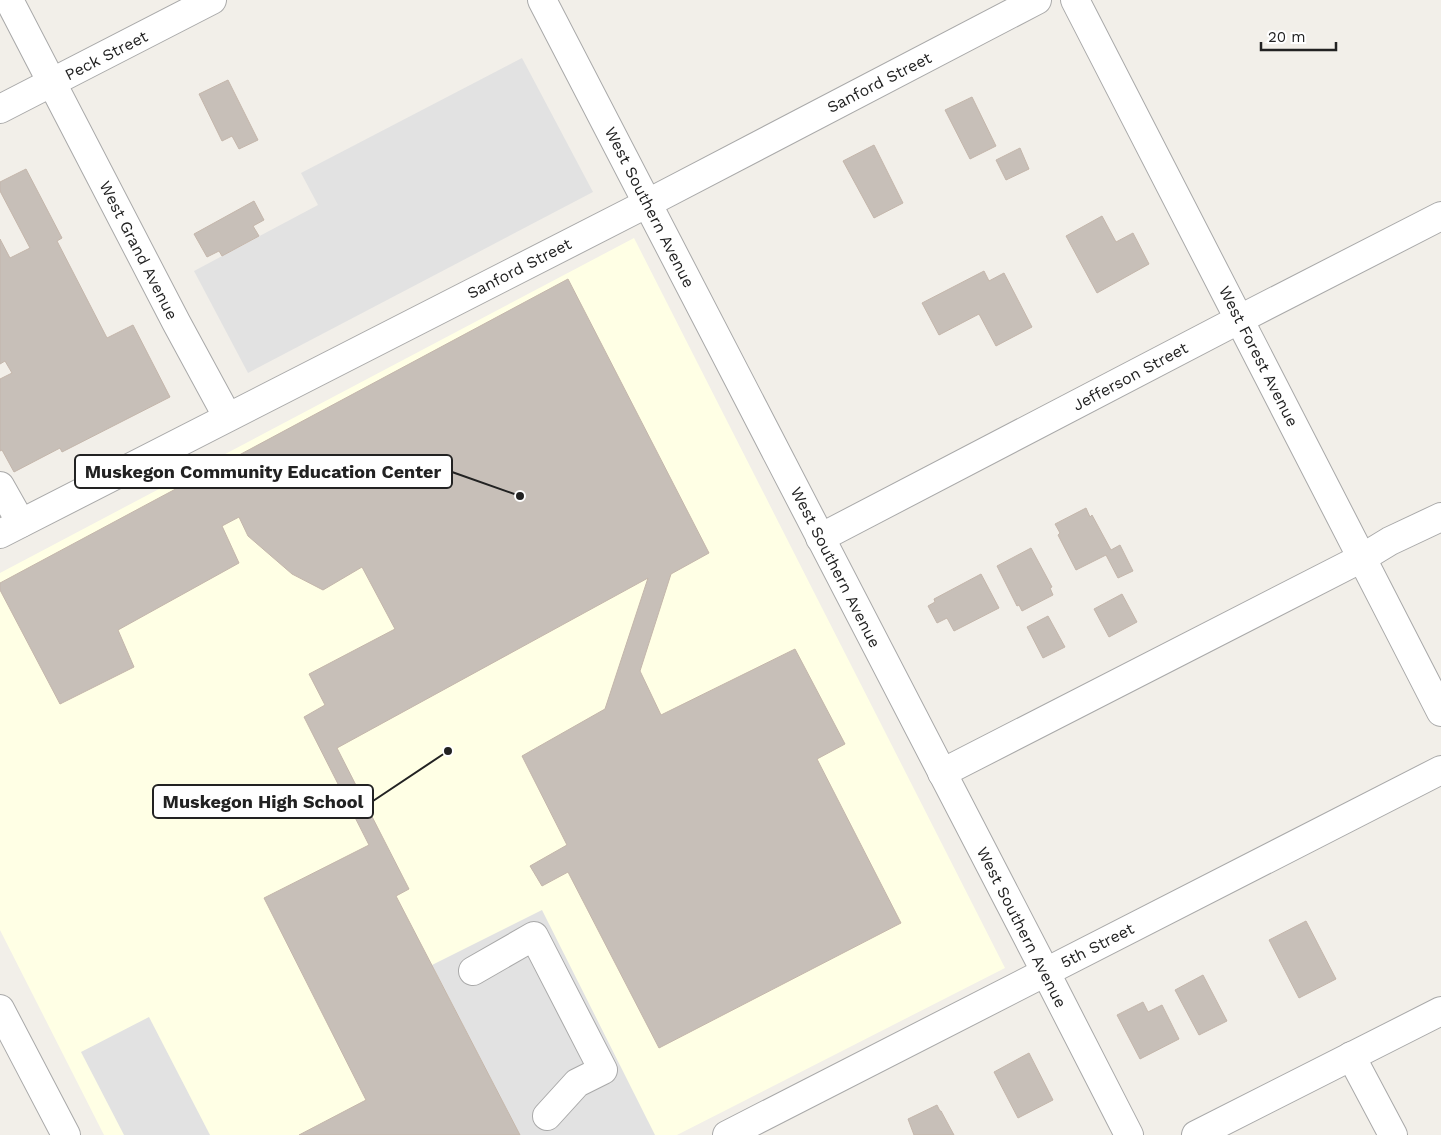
<svg xmlns="http://www.w3.org/2000/svg" width="1441" height="1135" font-family="'Work Sans',sans-serif">
  <style>
    .education { fill: #ffffe5 }
    .parking { fill: #e2e2e2 }
    .building { fill: #c7bfb8; stroke: #c4b6ab }
    .lines { fill: none; stroke-linecap: round; stroke-linejoin: round }
    .minor-casing { stroke: #a9a9a9; stroke-width: 30 }
    .minor { stroke: #fff; stroke-width: 28 }
    .labels { text-anchor: middle; stroke-width: 5; stroke-linejoin: round; paint-order: stroke }
    .street-label { font-size: 16px; fill: #222; stroke: #fff }
    .leader { fill: none; stroke: #222; stroke-width: 2 }
    .callout-dot { fill: #222; stroke: #fff; stroke-width: 2 }
    .callout { fill: #fff; stroke: #222; stroke-width: 2 }
    .callout-label { font-size: 18px; text-anchor: middle; font-weight: bold; fill: #222 }
  </style>
  <rect width="100%" height="100%" fill="#f2efe9"/>
  <!-- education -->
  <path class="education" d="M634 238 1005 968 677 1135H104L0 930V573Z"/>
  <!-- parking -->
  <g class="parking">
    <path d="M522 58 593 192 248 373 194 271 318 205 301 173Z"/>
    <path d="M542 910 655 1135H520L432 965Z"/>
    <path d="M149 1017 210 1135H124L81 1052Z"/>
  </g>
  <!-- building -->
  <g class="building">
    <path d="M228 80 258 140 239 149 232 136 222 141 199 94Z"/>
    <path d="M972 97 996 146 970 159 945 110Z"/>
    <path d="M874 145 903 203 874 218 843 161Z"/>
    <path d="M1020 148 1029 169 1006 180 996 160Z"/>
    <path d="M26 169 62 238 57 241 107 338 133 325 170 397 62 452 60 448 14 472 2 450 0 451V379L12 373 5 361 0 364V239L10 258 30 248 0 191V182Z"/>
    <path d="M254 201 264 220 253 226 259 236 222 256 219 251 207 257 194 234Z"/>
    <path d="M1102 216 1116 242 1133 233 1149 264 1097 293 1066 236Z"/>
    <path d="M984 271 989 281 1004 273 1032 327 996 346 979 314 939 335 922 303Z"/>
    <path d="M568 279 709 553 671 574 640 671 661 715 795 649 845 744 817 759 901 923 659 1048 568 872 542 886 530 866 567 845 522 756 605 709 648 578 337 748 409 889 396 896 520 1135H299L366 1100 264 898 369 845 304 717 325 705 309 674 395 629 362 567 323 590 292 574 248 536 239 517 222 526 239 563 118 630 134 667 60 704 0 590V583Z"/>
    <path d="M1086 508 1090 517 1092 515 1111 550 1120 545 1133 571 1118 578 1106 555 1076 570 1058 535 1060 533 1055 524Z"/>
    <path d="M1031 548 1052 587 1050 588 1053 595 1022 611 1019 605 1017 606 997 566Z"/>
    <path d="M981 574 999 608 954 631 947 618 937 623 928 606 935 602 934 599Z"/>
    <path d="M1122 594 1137 622 1109 637 1094 609Z"/>
    <path d="M1048 616 1065 647 1043 658 1027 627Z"/>
    <path d="M1306 921 1336 979 1299 998 1269 940Z"/>
    <path d="M1203 975 1227 1021 1199 1035 1175 990Z"/>
    <path d="M1143 1002 1148 1012 1162 1005 1179 1039 1140 1059 1117 1015Z"/>
    <path d="M1029 1053 1053 1100 1018 1118 994 1072Z"/>
    <path d="M937 1105 940 1111H941L954 1135H914L908 1119Z"/>
  </g>
  <g class="lines">
    <!-- minor casing -->
    <g class="minor-casing">
      <g id="minor">
        <path d="M9 0 176 322 227 416"/>
        <path d="M542 0 1045 971 1129 1135"/>
        <path d="M1075 0 1441 712"/>
        <path d="M0 109 212 0"/>
        <path d="M0 486 21 523"/>
        <path d="M0 534 648 203 1037 0"/>
        <path d="M820 538 1240 319 1441 216"/>
        <path d="M942 773 1362 558 1390 541 1441 517"/>
        <path d="M473 971 534 936 603 1070 577 1083 547 1116"/>
        <path d="M0 1009 66 1135"/>
        <path d="M1351 1056 1393 1135"/>
        <path d="M727 1135 1441 770"/>
        <path d="M1196 1135 1441 1011"/>
      </g>
    </g>
    <!-- minor -->
    <use href="#minor" class="minor"/>
  </g>
  <g class="labels">
    <!-- street labels -->
    <g class="street-label">
      <text transform="translate(106 55) rotate(-27)" y="6">Peck Street</text>
      <text transform="translate(879 82) rotate(-27)" y="6">Sanford Street</text>
      <text transform="translate(650 207) rotate(63)" y="6">West Southern Avenue</text>
      <text transform="translate(139 250) rotate(63)" y="6">West Grand Avenue</text>
      <text transform="translate(519 268) rotate(-27)" y="6">Sanford Street</text>
      <text transform="translate(1259 356) rotate(63)" y="6">West Forest Avenue</text>
      <text transform="translate(1130 376) rotate(-28)" y="6">Jefferson Street</text>
      <text transform="translate(836 567) rotate(63)" y="6">West Southern Avenue</text>
      <text transform="translate(1022 927) rotate(63)" y="6">West Southern Avenue</text>
      <text transform="translate(1097 945) rotate(-27)" y="6">5th Street</text>
    </g>
  </g>
  <!-- callouts -->
  <path class="leader" d="M520 496L452 472M448 751L373 801"/>
  <g class="callout-dot">
    <circle cx="520" cy="496" r="5"/>
    <circle cx="448" cy="751" r="5"/>
  </g>
  <g class="callout">
    <rect x="75" y="455" width="377" height="33" rx="5"/>
    <rect x="153" y="785" width="220" height="33" rx="5"/>
  </g>
  <g class="callout-label">
    <text x="263" y="478">Muskegon Community Education Center</text>
    <text x="263" y="808">Muskegon High School</text>
  </g>
  <!-- scale -->
  <path d="M1261 42v8h75v-8" fill="none" stroke="#222222" stroke-width="2.5"/>
  <text x="1268" y="42" font-size="15" fill="#222222" stroke="#ffffff" stroke-width="4" paint-order="stroke">20 m</text>
</svg>
